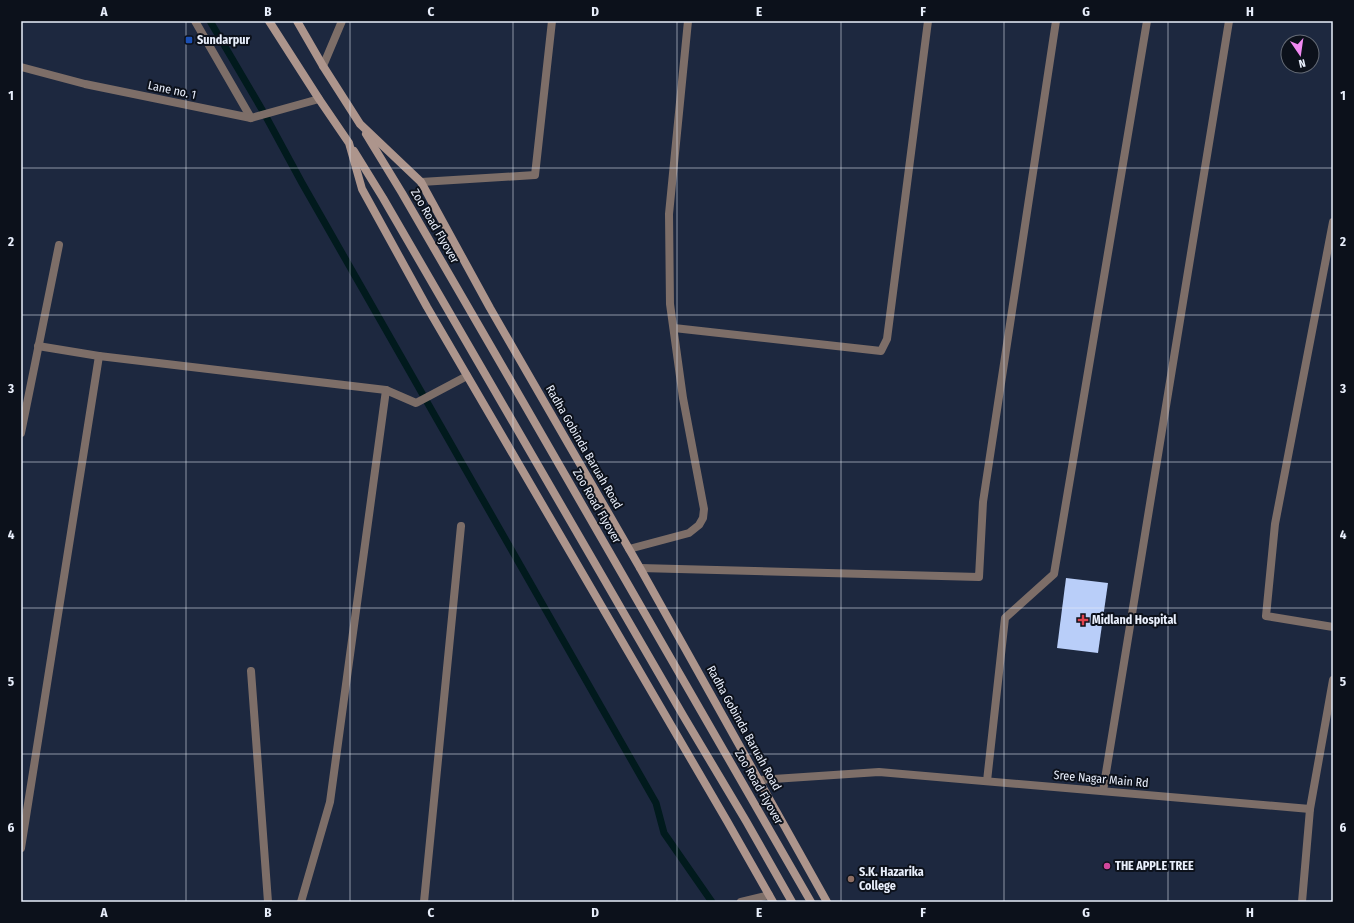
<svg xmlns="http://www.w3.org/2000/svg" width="1354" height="923" font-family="'Fira Sans Condensed',sans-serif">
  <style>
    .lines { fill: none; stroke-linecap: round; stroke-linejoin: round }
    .stream { stroke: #011a1d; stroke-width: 7 }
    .building { fill: #b9cef9 }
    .street { stroke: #7d6e68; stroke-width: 8 }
    .secondary { stroke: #ad958c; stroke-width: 8 }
    .grid { fill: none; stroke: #e9effc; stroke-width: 1; stroke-opacity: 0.55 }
    .transit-dot { fill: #1a4fb4; stroke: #0c111b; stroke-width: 1.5 }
    .health-dot { fill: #e0444e; stroke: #0c111b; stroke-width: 1.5 }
    .hotel-dot { fill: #d1479c; stroke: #0c111b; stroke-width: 1.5 }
    .education-dot { fill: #8d6e63; stroke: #0c111b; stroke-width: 1.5 }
    .labels { text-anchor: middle; stroke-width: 4; stroke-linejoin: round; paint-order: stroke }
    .poi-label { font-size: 12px; font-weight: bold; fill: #e9effc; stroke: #0c111b; text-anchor: start }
    .street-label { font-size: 12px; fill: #e9effc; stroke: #0c111b }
    .neatline { fill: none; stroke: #e9effc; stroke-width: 1.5 }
    .grid-label { font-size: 13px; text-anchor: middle; font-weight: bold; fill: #e9effc }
  </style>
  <rect width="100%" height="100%" fill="#1d283f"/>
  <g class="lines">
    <!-- stream -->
    <path class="stream" d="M210 21 264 113 302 183 656 803 664 833 712 902"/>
  </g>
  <!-- building -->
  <path class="building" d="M1066 578 1108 583 1098 653 1057 648Z"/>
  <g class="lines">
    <!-- street -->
    <g class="street">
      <path d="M195 21 251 118"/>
      <path d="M323 66 342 21"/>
      <path d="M21 67 85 84 251 118 319 99"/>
      <path d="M421 182 535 175 552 21"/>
      <path d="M1333 222 1275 524 1266 616 1333 627"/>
      <path d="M674 328 881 351 887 339 928 21"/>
      <path d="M38 346 99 356"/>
      <path d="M21 433 59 245"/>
      <path d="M629 549 689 533 699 525 703 518 704 509 683 398 670 304 669 214 688 21"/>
      <path d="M640 568 979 577 983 502 1056 21"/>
      <path d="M251 671 268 902"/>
      <path d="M759 780 879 772 1310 809 1333 680"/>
      <path d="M987 781 1005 618 1054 574 1147 21"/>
      <path d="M1103 791 1229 21"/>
      <path d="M21 848 99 356 386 390 416 403 467 376"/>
      <path d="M301 902 330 802 386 390"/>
      <path d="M424 902 461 526"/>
      <path d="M741 902 769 895"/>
      <path d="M1302 902 1310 809"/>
    </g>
    <!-- secondary -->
    <g class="secondary">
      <path d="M269 21 319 99 349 143 362 189 427 307 727 821 773 902"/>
      <path d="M297 21 323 66 360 124 421 182 490 308 640 568 827 902"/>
      <path d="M366 134 402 193 523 402 811 902"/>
      <path d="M354 151 383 198 684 717 746 821 792 902"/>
    </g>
  </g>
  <!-- grid -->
  <path class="grid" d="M186 21V902M350 21V902M513 21V902M677 21V902M841 21V902M1004 21V902M1168 21V902M21 168H1333M21 315H1333M21 462H1333M21 608H1333M21 754H1333"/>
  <!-- markers -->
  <rect class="transit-dot" x="185" y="36" width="8" height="8" rx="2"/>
  <path class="health-dot" d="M1081 614h4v4h4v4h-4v4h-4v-4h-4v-4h4z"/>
  <circle class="hotel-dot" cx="1107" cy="866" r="4"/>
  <circle class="education-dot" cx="851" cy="879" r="4"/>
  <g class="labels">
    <!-- poi labels -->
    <g class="poi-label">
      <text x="197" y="44">Sundarpur</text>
      <text x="1092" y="624">Midland Hospital</text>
      <text x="1115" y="870">THE APPLE TREE</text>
      <text x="859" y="876">S.K. Hazarika<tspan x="859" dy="14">College</tspan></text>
    </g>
    <!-- street labels -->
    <g class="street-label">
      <text transform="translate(172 90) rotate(12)" y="4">Lane no. 1</text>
      <text transform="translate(435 226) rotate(60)" y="4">Zoo Road Flyover</text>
      <text transform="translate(584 447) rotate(60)" y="4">Radha Gobinda Baruah Road</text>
      <text transform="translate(597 506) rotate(60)" y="4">Zoo Road Flyover</text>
      <text transform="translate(744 728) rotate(61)" y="4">Radha Gobinda Baruah Road</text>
      <text transform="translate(1101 779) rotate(5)" y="4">Sree Nagar Main Rd</text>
      <text transform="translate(759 787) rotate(60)" y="4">Zoo Road Flyover</text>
    </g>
  </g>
  <!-- border -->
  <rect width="1354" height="923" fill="none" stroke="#0c111b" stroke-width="44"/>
  <!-- north arrow -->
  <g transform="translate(1300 54) rotate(167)"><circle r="19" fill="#0c111b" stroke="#646a75"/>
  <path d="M0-3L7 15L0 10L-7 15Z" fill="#f28af3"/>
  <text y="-6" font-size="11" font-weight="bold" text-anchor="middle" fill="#e9effc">N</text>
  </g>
  <rect x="22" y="22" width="1310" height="879" class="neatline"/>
  <g class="grid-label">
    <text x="104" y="16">A</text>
    <text x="268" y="16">B</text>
    <text x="431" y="16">C</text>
    <text x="595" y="16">D</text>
    <text x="759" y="16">E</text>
    <text x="923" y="16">F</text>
    <text x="1086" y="16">G</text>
    <text x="1250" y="16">H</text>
    <text x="11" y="100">1</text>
    <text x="1343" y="100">1</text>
    <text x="11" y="246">2</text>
    <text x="1343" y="246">2</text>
    <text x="11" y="393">3</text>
    <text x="1343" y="393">3</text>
    <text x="11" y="539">4</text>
    <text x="1343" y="539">4</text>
    <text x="11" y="686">5</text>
    <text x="1343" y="686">5</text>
    <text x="11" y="832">6</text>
    <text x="1343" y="832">6</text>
    <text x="104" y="917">A</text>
    <text x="268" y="917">B</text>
    <text x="431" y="917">C</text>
    <text x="595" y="917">D</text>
    <text x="759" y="917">E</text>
    <text x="923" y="917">F</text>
    <text x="1086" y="917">G</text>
    <text x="1250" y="917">H</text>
  </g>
</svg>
